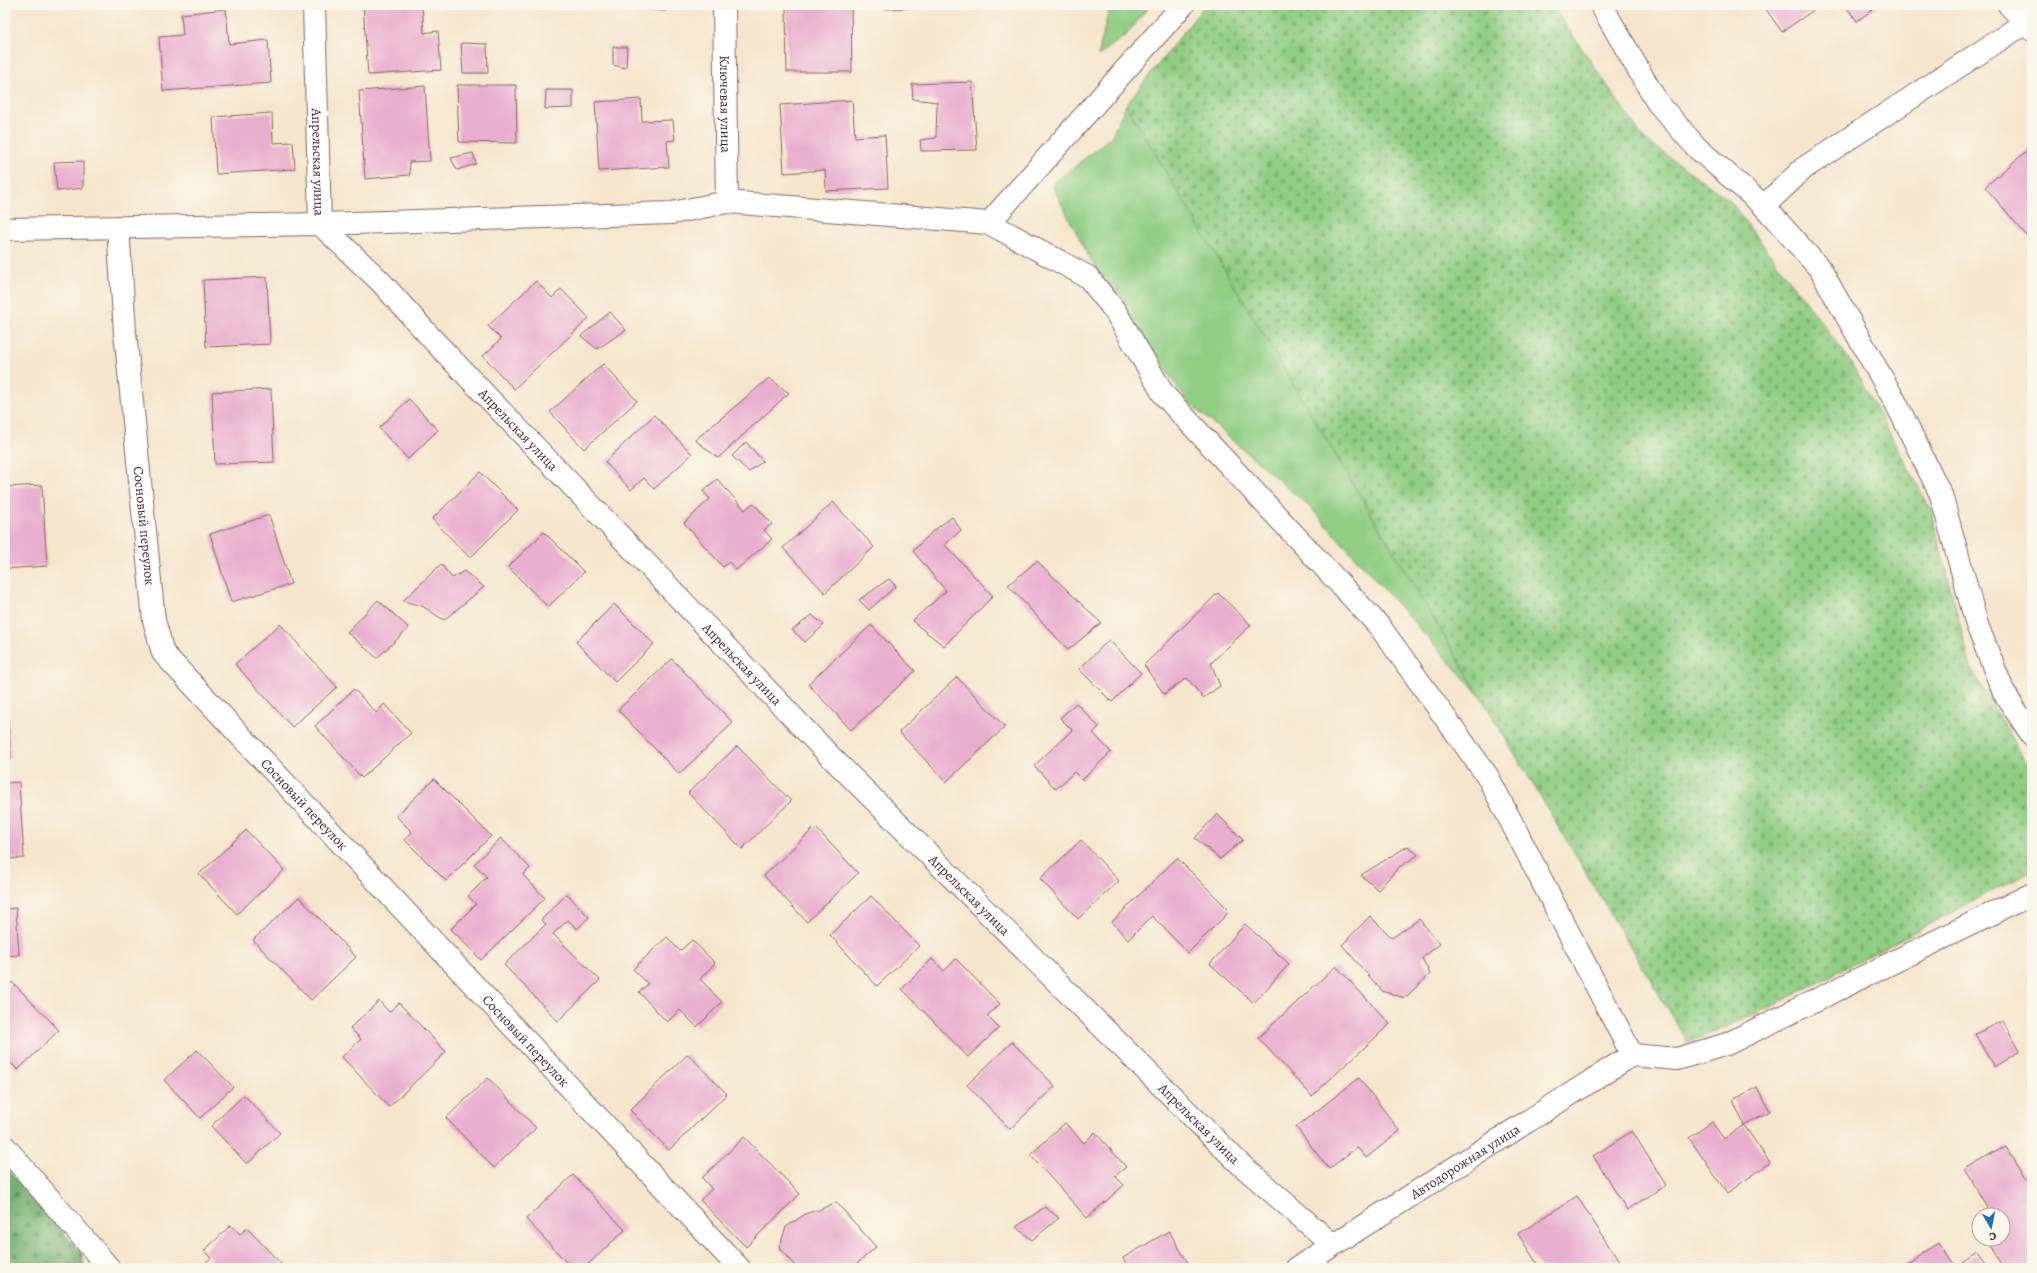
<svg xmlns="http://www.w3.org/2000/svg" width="2037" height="1273" font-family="Alegreya,serif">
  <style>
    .green { fill: #90ce84; stroke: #6d7658 }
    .forest { fill: url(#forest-firs); stroke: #5f684e }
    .cemetery { fill: url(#cemetery-stones); stroke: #6d7658 }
    .building { fill: #e9afcf }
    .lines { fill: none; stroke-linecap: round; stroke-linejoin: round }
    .minor-casing { stroke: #866564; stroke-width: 24 }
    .minor { stroke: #fff; stroke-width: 22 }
    .labels { text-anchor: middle; stroke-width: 3; stroke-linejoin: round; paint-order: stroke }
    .street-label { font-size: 14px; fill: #4a1f2b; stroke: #fbf7ec }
  </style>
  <defs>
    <pattern id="forest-firs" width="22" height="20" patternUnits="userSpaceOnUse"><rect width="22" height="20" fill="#74b172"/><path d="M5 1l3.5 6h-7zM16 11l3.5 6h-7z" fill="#618f5e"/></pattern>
    <pattern id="cemetery-stones" width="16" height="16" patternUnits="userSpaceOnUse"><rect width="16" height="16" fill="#90ce84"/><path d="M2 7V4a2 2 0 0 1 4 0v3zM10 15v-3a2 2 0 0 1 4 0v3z" fill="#7eb072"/></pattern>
  </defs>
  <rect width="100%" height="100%" fill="#fbf7ec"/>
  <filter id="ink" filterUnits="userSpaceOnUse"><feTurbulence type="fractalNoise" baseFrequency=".025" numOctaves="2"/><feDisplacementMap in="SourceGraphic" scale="8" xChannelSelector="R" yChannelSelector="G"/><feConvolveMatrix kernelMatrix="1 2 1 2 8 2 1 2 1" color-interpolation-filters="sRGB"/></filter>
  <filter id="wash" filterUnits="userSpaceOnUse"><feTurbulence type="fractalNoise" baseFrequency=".012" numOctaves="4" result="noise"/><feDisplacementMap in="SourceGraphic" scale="16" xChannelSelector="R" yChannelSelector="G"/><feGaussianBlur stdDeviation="0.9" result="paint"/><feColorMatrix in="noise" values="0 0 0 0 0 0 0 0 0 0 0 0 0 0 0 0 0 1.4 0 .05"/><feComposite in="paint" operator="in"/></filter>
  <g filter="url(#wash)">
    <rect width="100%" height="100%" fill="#f5e6cd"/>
    <!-- green -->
    <g class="green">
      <path d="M1110 5H1150L1127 34 1098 56Z"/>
      <path d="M1126 105 1481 697 1311 508 1187 401 1089 257 1052 185 1111 137Z"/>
    </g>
    <!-- forest -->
    <path class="forest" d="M5 1167 82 1253 84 1268H5Z"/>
    <!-- cemetery -->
    <path class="cemetery" d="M1205 5H1552L1644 139 1729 200 1849 359 1930 508 1971 668 2032 774V870L1775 1005 1688 1043 1126 105Z"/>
    <g id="blocks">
      <!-- building -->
      <g class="building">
        <path d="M363 5H422L424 33 438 31 441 70 368 75Z"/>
        <path d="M638 5H664L665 11 638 9Z"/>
        <path d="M820 5H851L852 72H787L786 6Z"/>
        <path d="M885 5H909V8L885 9Z"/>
        <path d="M1763 5H1821L1782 32Z"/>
        <path d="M1845 5H1879L1857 21Z"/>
        <path d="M226 9 229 44 268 40 271 83 163 91 159 37 183 35 181 14Z"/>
        <path d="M461 43 487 44 488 73H463Z"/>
        <path d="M613 47H627L626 68 613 65Z"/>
        <path d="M972 82 977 150 921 151 920 140 936 138 937 102 913 99 912 84Z"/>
        <path d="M457 85H516L517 143 459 142Z"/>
        <path d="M425 86 430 161 409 162 410 175 365 179 359 91Z"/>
        <path d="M546 90H573V108L545 109Z"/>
        <path d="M641 99 642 121 673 120 675 140 667 141 669 167 599 171 595 102Z"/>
        <path d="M852 100 855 137 885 135 888 188 826 191 825 170 784 173 780 105Z"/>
        <path d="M272 113 273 143 293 142 295 169 216 174 213 117Z"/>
        <path d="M2032 146V232L2027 236 1985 187Z"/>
        <path d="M473 153 476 164 457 170 451 158Z"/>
        <path d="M83 161V188L57 191 54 162Z"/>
        <path d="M267 277 270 344 206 347 203 280Z"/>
        <path d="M536 281 552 298 561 289 589 318 514 389 483 356 501 339 488 326Z"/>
        <path d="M610 312 626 330 597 349 581 336Z"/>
        <path d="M603 364 637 401 584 449 550 412Z"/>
        <path d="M769 378 789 393 718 458 695 440Z"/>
        <path d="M271 389 274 462 215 464 212 392Z"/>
        <path d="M409 399 438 430 408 459 379 428Z"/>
        <path d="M654 415 692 454 654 489 644 478 631 490 605 462Z"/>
        <path d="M746 442 763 461 749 472 732 456Z"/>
        <path d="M480 472 518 510 470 558 432 519Z"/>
        <path d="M717 479 745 510 753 503 772 524 764 530 772 539 736 570 729 562 723 567 684 523 710 499 703 491Z"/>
        <path d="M42 485 47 566 5 569V487Z"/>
        <path d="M833 502 874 547 825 593 783 548Z"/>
        <path d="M269 515 291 584 231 602 210 534Z"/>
        <path d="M952 517 961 530 945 545 993 596 944 646 912 621 946 591 913 551 933 531Z"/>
        <path d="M544 532 584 572 548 607 508 567Z"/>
        <path d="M1037 561 1101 623 1068 650 1008 585Z"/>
        <path d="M441 564 452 578 464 571 484 587 444 620 422 606 403 601Z"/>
        <path d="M889 579 896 586 869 610 859 600Z"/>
        <path d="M1218 593 1251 625 1211 663 1220 686 1203 698 1187 678 1164 694 1144 665Z"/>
        <path d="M378 600 409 628 377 658 347 632Z"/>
        <path d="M614 604 654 644 615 682 576 642Z"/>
        <path d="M812 615 824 625 805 642 792 630Z"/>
        <path d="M280 624 337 687 292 727 235 664Z"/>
        <path d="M871 625 915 671 851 730 808 684Z"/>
        <path d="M1109 640 1141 673 1112 702 1079 669Z"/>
        <path d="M672 659 733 723 679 774 618 710Z"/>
        <path d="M957 677 1005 727 946 782 899 732Z"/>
        <path d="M354 689 376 713 384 704 411 733 362 778 315 726Z"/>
        <path d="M5 690 11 758H5Z"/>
        <path d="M1076 703 1099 727 1093 733 1111 752 1082 780 1074 772 1056 789 1034 766 1072 730 1060 718Z"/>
        <path d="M737 746 791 801 742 849 688 793Z"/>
        <path d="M434 779 491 836 446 881 405 840 412 832 396 816Z"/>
        <path d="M19 782 24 858 5 859V783Z"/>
        <path d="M1217 814 1243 840 1220 859 1195 838Z"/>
        <path d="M815 827 858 873 807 922 764 876Z"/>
        <path d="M246 830 284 870 237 914 199 874Z"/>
        <path d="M501 838 530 868 523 875 545 898 481 960 451 929 476 904 468 896 487 877 474 864Z"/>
        <path d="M1081 840 1119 881 1078 919 1040 879Z"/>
        <path d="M1408 846 1418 855 1399 867 1378 890 1361 875Z"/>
        <path d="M1177 858 1230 911 1188 953 1152 916 1128 940 1112 922Z"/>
        <path d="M567 894 589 917 577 929 568 920 553 934 600 980 558 1021 504 965 546 924 541 920Z"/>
        <path d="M871 896 919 946 877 986 830 935Z"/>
        <path d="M299 897 356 957 311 1000 253 940Z"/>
        <path d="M16 908 19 955 5 956V909Z"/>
        <path d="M1370 916 1392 938 1419 919 1440 944 1422 958 1430 974 1405 998 1382 991 1342 945Z"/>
        <path d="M1245 924 1289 964 1254 1003 1210 964Z"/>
        <path d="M667 937 680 951 692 940 715 963 700 979 722 1002 697 1027 680 1010 667 1022 639 992 648 984 633 969Z"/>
        <path d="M932 959 944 971 956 959 1000 1004 987 1016 999 1028 968 1057 902 989Z"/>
        <path d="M1336 966 1390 1024 1312 1096 1258 1038Z"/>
        <path d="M12 982 59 1030 18 1070 5 1057V989Z"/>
        <path d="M379 1001 389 1012 399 1003 446 1052 389 1107 342 1057 361 1039 350 1028Z"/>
        <path d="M2003 1021 2020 1051 1994 1067 1975 1034Z"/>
        <path d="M1012 1042 1055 1086 1010 1129 967 1085Z"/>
        <path d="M197 1050 233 1087 200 1118 164 1080Z"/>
        <path d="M688 1054 727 1094 669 1150 630 1110Z"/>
        <path d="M488 1078 536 1128 494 1168 446 1118Z"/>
        <path d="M1359 1078 1400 1131 1366 1158 1357 1147 1329 1169 1296 1127Z"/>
        <path d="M1757 1087 1770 1111 1744 1125 1733 1100Z"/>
        <path d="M244 1095 280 1133 247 1164 211 1126Z"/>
        <path d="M1712 1122 1724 1139 1744 1125 1770 1163 1727 1193 1689 1138Z"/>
        <path d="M1065 1123 1084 1143 1095 1132 1126 1167 1115 1176 1124 1185 1087 1218 1030 1155Z"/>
        <path d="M1632 1131 1666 1185 1627 1210 1593 1156Z"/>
        <path d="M744 1137 800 1194 746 1247 700 1200 712 1189 702 1178Z"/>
        <path d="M2006 1146 2026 1179 2032 1175V1268H2004L1986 1239H2003V1215H1985L1990 1212 1965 1170Z"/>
        <path d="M573 1175 625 1230 584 1268H572L526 1219Z"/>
        <path d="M1577 1196 1623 1268H1540L1518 1234Z"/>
        <path d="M836 1202 876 1247 852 1268H797L779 1248 786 1227 807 1213 819 1210Z"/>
        <path d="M1045 1207 1059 1218 1032 1240 1016 1227Z"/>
        <path d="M231 1225 240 1234 247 1228 285 1268H210L205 1263 211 1258 204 1251Z"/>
        <path d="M1169 1231 1191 1268H1129L1123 1258Z"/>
        <path d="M1938 1243 1954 1268H1899Z"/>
        <path d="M1977 1254 1987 1268H1956Z"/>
      </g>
    </g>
  </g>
  <g filter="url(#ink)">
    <use href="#blocks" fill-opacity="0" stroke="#866564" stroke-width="1"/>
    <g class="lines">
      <!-- minor casing -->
      <g class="minor-casing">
        <g id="minor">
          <path id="s1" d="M314 5 320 224 380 281 434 341 831 757 1239 1163 1333 1245"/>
          <path id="s2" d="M724 5 727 202"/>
          <path d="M1601 5 1657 102 1697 148 1764 206 1820 269 1896 403 1941 495 1977 625 2004 693 2032 735"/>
          <path d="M2009 5 2032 30"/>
          <path d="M1764 206 1804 168 2025 23"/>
          <path d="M989 223 1088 277 1115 311 1164 395 1380 627 1488 777 1632 1055"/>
          <path id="s3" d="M118 227 125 332 154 620 163 653 739 1268"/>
          <path d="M5 229 320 224 672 213 727 202 989 223 1183 5"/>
          <path d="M1632 1055 1677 1059 1727 1044 2032 894"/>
          <path d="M5 1147 109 1268"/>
          <path id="s4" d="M1297 1268 1632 1055"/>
        </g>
      </g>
      <!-- minor -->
      <use href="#minor" class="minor"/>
    </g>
  </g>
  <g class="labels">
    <!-- street labels -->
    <g class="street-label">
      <text dy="5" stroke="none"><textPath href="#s2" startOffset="99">Ключевая улица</textPath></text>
      <text dy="5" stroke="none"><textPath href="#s1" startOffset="157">Апрельская улица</textPath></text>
      <text dy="5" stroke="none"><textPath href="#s1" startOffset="505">Апрельская улица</textPath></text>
      <text dy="5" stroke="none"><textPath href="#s3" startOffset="300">Сосновый переулок</textPath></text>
      <text dy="5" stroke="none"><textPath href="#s1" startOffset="829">Апрельская улица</textPath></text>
      <text dy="5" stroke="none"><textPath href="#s3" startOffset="636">Сосновый переулок</textPath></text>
      <text dy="5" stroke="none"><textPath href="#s1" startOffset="1153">Апрельская улица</textPath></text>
      <text dy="5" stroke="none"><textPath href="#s3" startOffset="960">Сосновый переулок</textPath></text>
      <text dy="5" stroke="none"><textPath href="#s1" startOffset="1477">Апрельская улица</textPath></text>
      <text dy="5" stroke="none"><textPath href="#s4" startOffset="199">Автодорожная улица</textPath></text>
    </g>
  </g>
  <!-- margin -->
  <rect width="2037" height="1273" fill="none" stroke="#fbf7ec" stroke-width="20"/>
  <!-- north arrow -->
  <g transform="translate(1991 1227) rotate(170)"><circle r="19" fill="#fbf7ec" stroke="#b4a19f"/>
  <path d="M0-3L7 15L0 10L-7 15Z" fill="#1f6fb2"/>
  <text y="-6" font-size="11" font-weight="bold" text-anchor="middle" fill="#4a1f2b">С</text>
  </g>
</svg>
